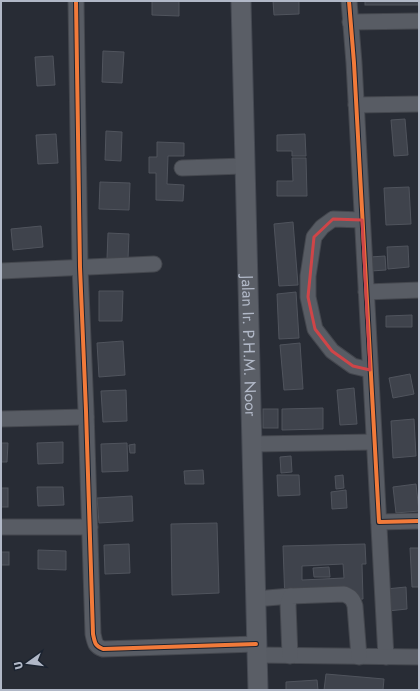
<svg xmlns="http://www.w3.org/2000/svg" width="420" height="691" font-family="Jost,sans-serif">
  <style>
    .building { fill: #3f434c; stroke: #50545d; fill-rule: evenodd }
    .lines { fill: none; stroke-linecap: round; stroke-linejoin: round }
    .minor-casing { stroke: #44474e; stroke-width: 17 }
    .major-casing { stroke: #454952; stroke-width: 21 }
    .minor { stroke: #585c64; stroke-width: 15 }
    .major { stroke: #5a5e66; stroke-width: 19 }
    .cycleway-casing { stroke: #1b2330; stroke-width: 6 }
    .cycleway { stroke: #f17a3a; stroke-width: 4 }
    .marked { fill: none; stroke: #cf4548; stroke-width: 3; stroke-linejoin: round }
    .labels { text-anchor: middle; stroke-width: 3; stroke-linejoin: round; paint-order: stroke }
    .street-label { font-size: 16px; fill: #b1b8c7; stroke: #1b2330 }
  </style>
  <rect width="100%" height="100%" fill="#282c35"/>
  <!-- building -->
  <g class="building">
    <path d="M152 1H179V16L152 15Z"/>
    <path d="M273 1H299V14L274 15Z"/>
    <rect x="365" y="1" width="54" height="4"/>
    <path d="M103 51 124 52 122 83 102 82Z"/>
    <path d="M53 56 55 85 37 86 35 57Z"/>
    <path d="M405 119 408 155 394 156 391 120Z"/>
    <path d="M106 131 122 132 121 161 105 160Z"/>
    <path d="M56 134 58 163 38 164 36 135Z"/>
    <path d="M305 134 306 156H292V151H277V135Z"/>
    <path d="M157 142 184 143V156H168L167 184 184 185 183 201 156 200V173H149V157H157Z"/>
    <path d="M292 158H306L307 196H277V181H293Z"/>
    <path d="M100 182 130 183 129 210 99 209Z"/>
    <path d="M409 187 411 224 386 225 384 188Z"/>
    <path d="M293 222 298 285 279 286 274 224Z"/>
    <path d="M41 226 43 247 13 250 11 229Z"/>
    <path d="M108 233 129 234 128 259H107Z"/>
    <path d="M408 246 409 267 388 269 387 247Z"/>
    <path d="M385 256 386 270 371 271 370 257Z"/>
    <path d="M99 291H123L122 321H99Z"/>
    <path d="M296 292 299 338 279 339 277 294Z"/>
    <path d="M412 315V327H386V316Z"/>
    <path d="M123 341 125 375 99 377 97 343Z"/>
    <path d="M300 343 303 389 284 390 280 345Z"/>
    <path d="M410 374 414 394 393 398 389 378Z"/>
    <path d="M354 388 357 424 340 425 337 390Z"/>
    <path d="M126 390 127 421 103 422 101 391Z"/>
    <path d="M323 408V429L282 430V409Z"/>
    <rect x="263" y="409" width="15" height="19"/>
    <path d="M414 419 416 456 393 458 391 421Z"/>
    <path d="M63 442V463L38 464 37 443Z"/>
    <path d="M1 443H8L7 462H1Z"/>
    <path d="M127 443 128 471 102 472 101 444Z"/>
    <path d="M135 444V453H130L129 445Z"/>
    <path d="M291 456 292 472 281 473 280 457Z"/>
    <path d="M203 470 204 484H185L184 471Z"/>
    <path d="M277 475H299L300 495 278 496Z"/>
    <path d="M343 475 344 488 336 489 335 476Z"/>
    <path d="M416 484 419 511 396 513 393 487Z"/>
    <path d="M37 487H63L64 505 38 506Z"/>
    <rect x="1" y="488" width="7" height="19"/>
    <path d="M346 490 347 508 332 509 331 492Z"/>
    <path d="M132 496 133 521 99 523 97 498Z"/>
    <path d="M217 523 219 593 172 595 171 524Z"/>
    <path d="M129 544 130 573 105 574 104 545Z"/>
    <path d="M365 544 366 564H362L363 599 303 601 285 602 283 546ZM343 564 344 578 302 580V566Z"/>
    <path d="M410 548H419V587H412Z"/>
    <path d="M38 550 66 551V570L38 569Z"/>
    <rect x="1" y="552" width="8" height="13"/>
    <path d="M329 567 330 577H314L313 568Z"/>
    <path d="M406 587 407 609 388 611 386 589Z"/>
    <path d="M326 674 384 679 383 690H324Z"/>
    <path d="M317 680 318 690H286V682Z"/>
  </g>
  <g class="lines">
    <!-- minor casing -->
    <g class="minor-casing">
      <g id="minor">
        <path d="M76 1 80 267 86 411 93 634C95 643 95 646 103 649L256 644"/>
        <path d="M349 1 354 63 386 657"/>
        <path d="M350 22 419 21"/>
        <path d="M356 105 419 104"/>
        <path d="M182 168 244 166"/>
        <path d="M362 220 333 219 322 227 314 237 308 276V297L315 329 332 351 353 366 370 370"/>
        <path d="M1 271 154 264"/>
        <path d="M366 292 419 290"/>
        <path d="M1 419 86 417"/>
        <path d="M251 444 374 442"/>
        <path d="M379 522 419 521"/>
        <path d="M1 527H90"/>
        <path d="M255 599 291 596"/>
        <path d="M257 655 419 657"/>
        <path d="M290 656 288 604 291 596 344 594C351 597 353 599 355 606L359 657"/>
      </g>
    </g>
    <!-- major casing -->
    <g class="major-casing">
      <g id="major">
        <path id="s1" d="M241 1 258 690"/>
      </g>
    </g>
    <!-- minor -->
    <use href="#minor" class="minor"/>
    <!-- major -->
    <use href="#major" class="major"/>
    <!-- cycleway casing -->
    <g class="cycleway-casing">
      <g id="cycleway">
        <path d="M76 1 80 267 86 411 93 634C95 643 95 646 103 649L256 644"/>
        <path d="M349 1 354 63 379 522 419 521"/>
      </g>
    </g>
    <!-- cycleway -->
    <use href="#cycleway" class="cycleway"/>
  </g>
  <!-- marked area -->
  <path class="marked" d="M333 219 362 220 370 370 353 366 332 351 315 329 308 297 314 237Z"/>
  <g class="labels">
    <!-- street labels -->
    <g class="street-label">
      <text dy="6" stroke="none"><textPath href="#s1" startOffset="345">Jalan Ir. P.H.M. Noor</textPath></text>
    </g>
  </g>
  <!-- border -->
  <rect width="420" height="691" fill="none" stroke="#b1b8c7" stroke-width="4"/>
  <!-- north arrow -->
  <g transform="translate(28 663) rotate(256)" stroke="#1b2330" stroke-width="3" paint-order="stroke">
  <path d="M0-3L7 15L0 10L-7 15Z" fill="#b1b8c7"/>
  <text y="-6" font-size="11" font-weight="bold" text-anchor="middle" fill="#b1b8c7">U</text>
  </g>
</svg>
